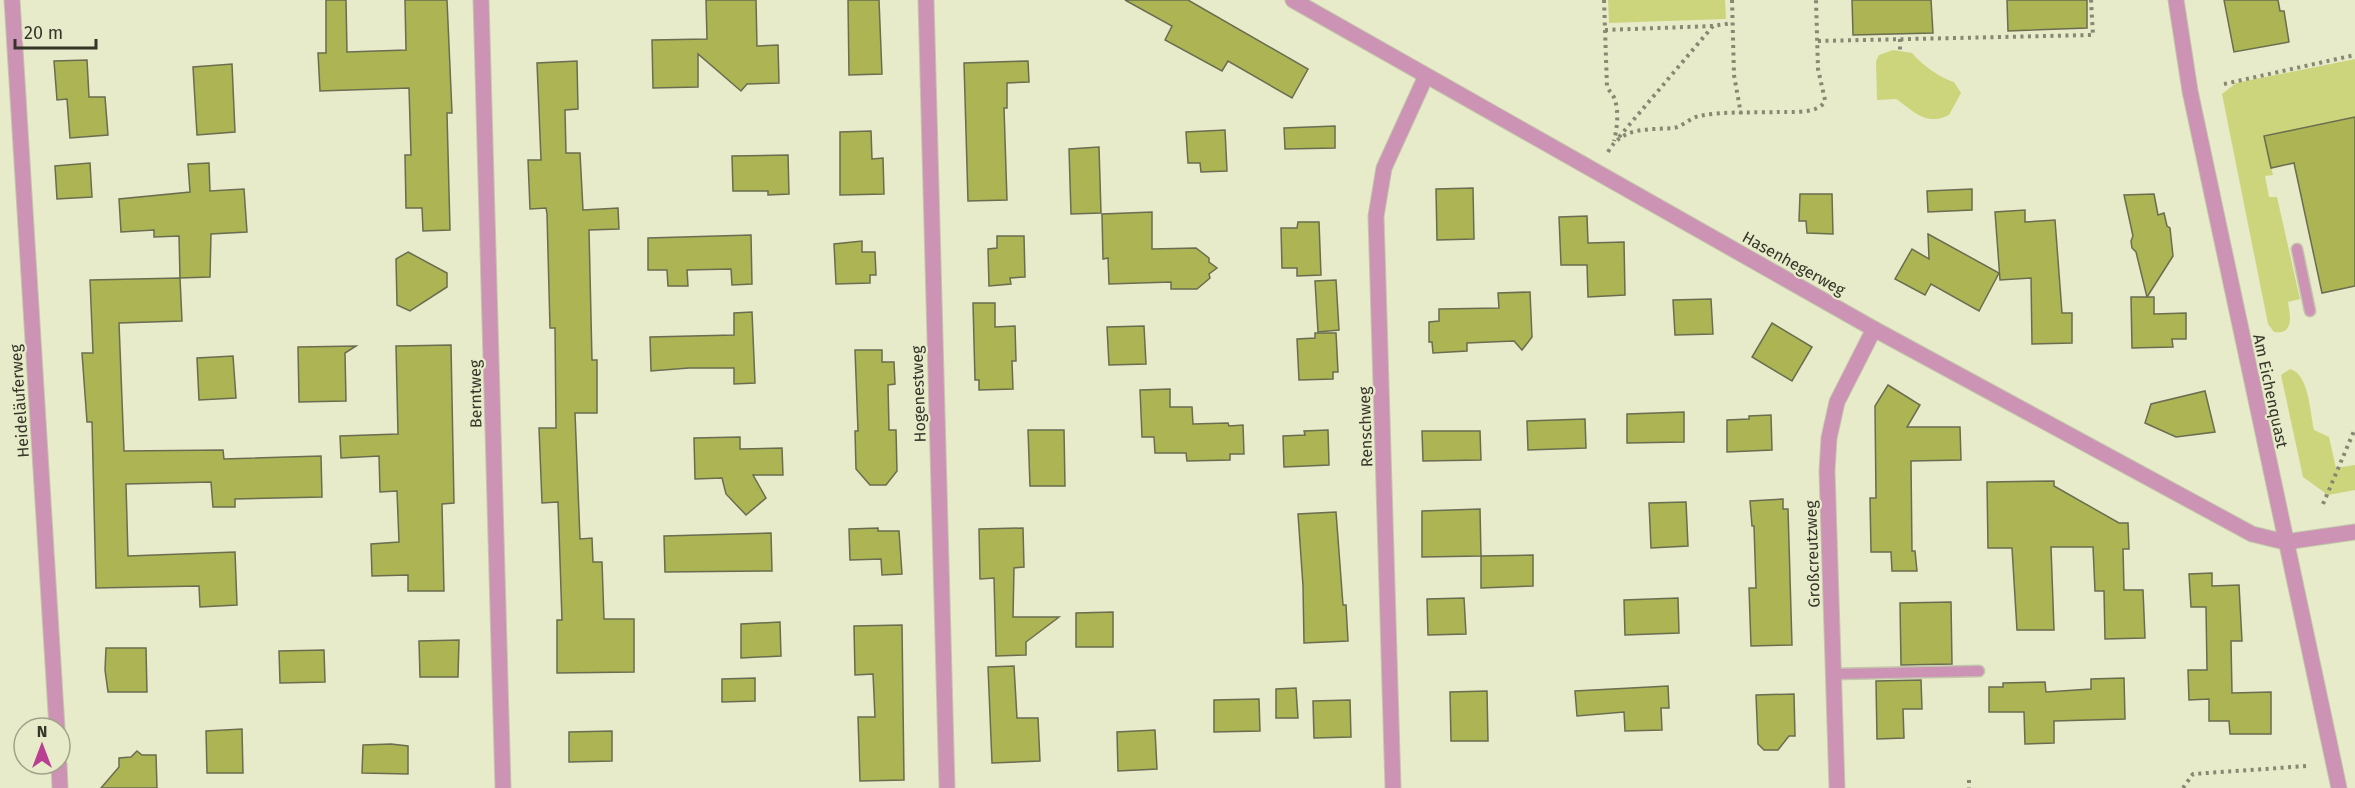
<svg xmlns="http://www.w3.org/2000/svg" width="2355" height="788" font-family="'Fira Sans',sans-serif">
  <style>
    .green { fill: #cdd57c }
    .building { fill: #acb453; stroke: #6a6d50; stroke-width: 1.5 }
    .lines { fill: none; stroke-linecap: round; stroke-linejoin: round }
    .lane-casing { stroke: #c3c7aa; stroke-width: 13 }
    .street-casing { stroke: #c3c7aa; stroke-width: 17 }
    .path { stroke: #868872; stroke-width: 4; stroke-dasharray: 3 4.5; stroke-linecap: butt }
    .lane { stroke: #cc93b5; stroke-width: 10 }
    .street { stroke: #cc93b5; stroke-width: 15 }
    .labels { text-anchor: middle; stroke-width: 4.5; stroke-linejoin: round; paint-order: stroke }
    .street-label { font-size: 16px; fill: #353629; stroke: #e7ebca }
  </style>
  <rect width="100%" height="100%" fill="#e7ebca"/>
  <!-- green -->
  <g class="green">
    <path d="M1608 0H1725L1726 19 1609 23Z"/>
    <path d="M1893 50 1912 53C1921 64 1940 78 1954 82L1961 93 1949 115C1925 127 1913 110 1896 99L1877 100 1876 61 1879 55Z"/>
    <path d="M2355 59V117L2264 136 2273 175 2265 176 2269 197H2277L2300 299 2288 302C2290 315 2295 335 2274 332L2268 324 2222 94 2236 83Z"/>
    <path d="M2290 369C2309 374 2310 412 2314 430L2329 437 2336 468 2355 465V490L2328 495 2303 477 2281 375Z"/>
  </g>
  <!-- building -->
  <g class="building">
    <path d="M326 0H346L347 52 406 50 405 0H447L452 113H447L450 230 423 231 422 208H406L405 155H411L409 88 320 91 318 53H326Z"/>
    <path d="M706 0H756L757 46 778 45 779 83 747 84 741 91 698 54V87L653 88 652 40 707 39Z"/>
    <path d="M848 0H879L882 74 849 75Z"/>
    <path d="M1125 0H1188L1308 69 1292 98 1228 61 1222 71 1165 40 1172 26Z"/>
    <path d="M1852 0H1931L1933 33 1853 35Z"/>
    <path d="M2007 0H2087V28L2008 31Z"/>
    <path d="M2224 0H2278L2280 11H2284L2289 42 2234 52Z"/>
    <path d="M87 60 89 97H105L108 135 70 138 67 99 57 100 54 61Z"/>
    <path d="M577 61 578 109 565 110 566 153H580L583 210 618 208 619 229 589 230 592 360H597V413H575L580 539 592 538 593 562H602L604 619H634V672L557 673V620H562L558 502 542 503 539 428H556L555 328H550L547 214 546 208 530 209 528 160H541L537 63Z"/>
    <path d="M1028 61 1029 82 1007 83V108H1004L1007 200 968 201 964 63Z"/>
    <path d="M232 64 235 132 197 135 193 67Z"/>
    <path d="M2355 117V286L2322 293 2294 163 2271 168 2264 136Z"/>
    <path d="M1335 126V148L1285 149 1284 128Z"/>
    <path d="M1225 130 1227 171 1201 172 1200 163H1188L1186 132Z"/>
    <path d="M871 131 872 159 883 158 884 194 840 195V132Z"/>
    <path d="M1099 147 1101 213 1071 214 1069 149Z"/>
    <path d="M788 155 789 194 768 195V191H733L732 156Z"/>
    <path d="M90 163 92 197 57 199 55 166Z"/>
    <path d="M209 163 210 191 244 189 247 232 211 234 210 277 180 278 179 236 154 237V230L121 232 119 199 190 192 188 164Z"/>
    <path d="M1473 188 1474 239 1437 240 1436 189Z"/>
    <path d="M1972 189V210L1928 212 1927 191Z"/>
    <path d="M1800 194H1832L1833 234 1807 233 1806 221H1799Z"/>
    <path d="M2154 194 2158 215 2164 213 2167 226 2170 228 2173 256 2147 297H2154V314L2186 313V339H2172L2173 347 2132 348 2131 297H2147L2136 252 2132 248 2131 241 2133 236 2124 195Z"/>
    <path d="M2025 210V222L2055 220 2062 313H2072V343L2032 344 2031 278 2000 280 1995 212Z"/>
    <path d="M1152 212V249L1196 248 1209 258V262L1217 268 1209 274 1210 278 1197 289H1171V282L1109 284 1108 258 1103 259 1102 214Z"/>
    <path d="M1587 216 1588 243 1624 242 1625 295 1588 297 1587 265H1561L1559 217Z"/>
    <path d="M1298 222H1319L1321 275 1297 276V268H1282L1281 228H1297Z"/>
    <path d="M1928 234 1999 273 1979 311 1931 284 1925 295 1895 279 1912 249 1929 259Z"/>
    <path d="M751 235 752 284 732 285 731 269 687 270 688 286H668L667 270H648V238Z"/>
    <path d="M997 236H1024L1025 277 1010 278 1011 284 989 286 988 249 997 248Z"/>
    <path d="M862 241V252H875L876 275H870V283L836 284 834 244Z"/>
    <path d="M408 252 447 273V287L410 311 397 305 396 259Z"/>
    <path d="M180 278 182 321 119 323 124 451 223 450 224 459 321 456 322 497 235 499V507H213L211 482 126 484 128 556 235 552 237 605 200 607 199 586 96 588 92 422H87L82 353H93L90 280Z"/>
    <path d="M1336 280 1339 330 1318 332 1315 281Z"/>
    <path d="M1530 292 1532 337 1522 350 1514 341 1467 343V351L1433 353 1432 342H1429V322L1439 321V309L1499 308 1498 293Z"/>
    <path d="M1711 299 1713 334 1675 335 1673 300Z"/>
    <path d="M973 303H995V327L1015 326 1016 361H1012L1013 389 979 390V380H975Z"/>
    <path d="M752 312 755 383 734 384V368H689L651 371 650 337 734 335V313Z"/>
    <path d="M1772 323 1812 347 1792 381 1752 357Z"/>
    <path d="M1144 326 1146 364 1109 365 1107 327Z"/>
    <path d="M1315 333H1336L1338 372H1333V379L1299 380 1297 339 1315 338Z"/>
    <path d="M451 345 454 503 442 504 444 591H408V575L372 576 371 544 399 542 397 491 380 492 379 456 341 458 340 436 398 434 396 346Z"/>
    <path d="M356 346 345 353 346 401 299 402 298 347Z"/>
    <path d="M855 350H882V362H894L895 384 888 385 889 430H896L897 471 886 485H870L856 469 855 431H858Z"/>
    <path d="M233 356 236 398 199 400 197 358Z"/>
    <path d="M1888 385 1920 405 1907 427H1960L1961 460 1911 461 1912 551H1915L1917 571H1892L1891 552H1871L1870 498H1876L1875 406Z"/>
    <path d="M1170 389V407H1192L1193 424 1228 423 1229 426 1243 425 1244 454H1230V460L1187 461 1186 453H1155L1154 437H1142L1140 390Z"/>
    <path d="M2205 391 2215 432 2176 437 2145 423 2151 404Z"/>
    <path d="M1684 412V442L1627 443V414Z"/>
    <path d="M1771 415 1772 450 1727 452V420L1749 419V416Z"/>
    <path d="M1585 419 1586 448 1528 450 1527 421Z"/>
    <path d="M1028 430H1064L1065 486H1030Z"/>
    <path d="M1328 430 1329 465 1284 467 1283 436 1305 435 1304 431Z"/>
    <path d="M1422 431H1480L1481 460 1423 461Z"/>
    <path d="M740 437V449L782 448 783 475H753L766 498 746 515 726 494 722 478 695 479 694 438Z"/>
    <path d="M2054 481V486L2119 523H2128L2129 549H2123L2124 590H2143L2145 638 2105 639 2104 591H2095L2093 547H2051L2054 630H2017L2012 548H1988L1987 482Z"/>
    <path d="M1783 499V509H1788L1792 645 1751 646 1749 588H1756L1754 526H1752L1750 501Z"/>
    <path d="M1686 502 1688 546 1651 548 1649 503Z"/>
    <path d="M1480 509 1481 556 1422 557V511Z"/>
    <path d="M1336 512 1343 605H1346L1348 641 1304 643 1303 586 1298 514Z"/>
    <path d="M878 528V531H899L902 574 882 575 881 559 850 560 849 529Z"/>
    <path d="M1023 528 1024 567 1014 568 1013 617H1059L1026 642V655L996 656 994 578 980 579 979 529Z"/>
    <path d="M771 533 772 571 665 572 664 536Z"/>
    <path d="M1533 555V586L1481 588V556Z"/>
    <path d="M2212 573V586L2239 585 2242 641H2231L2232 693 2271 692V734H2230L2229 721H2209V699L2189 700 2188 670H2207L2206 607H2191L2189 574Z"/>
    <path d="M1464 598 1466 634 1428 635 1427 599Z"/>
    <path d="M1678 598 1679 633 1625 635 1624 600Z"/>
    <path d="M1951 602 1952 664 1901 665 1900 603Z"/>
    <path d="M1113 612V647H1076V613Z"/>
    <path d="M780 622 781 656 741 658V624Z"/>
    <path d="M902 625 904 780 860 781 858 717H875L873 674 855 675 854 626Z"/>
    <path d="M459 640 458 677H420L419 641Z"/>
    <path d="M106 648H146L147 692H108L105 670Z"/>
    <path d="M324 650 325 682 280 683 279 651Z"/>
    <path d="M1014 666 1017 718H1038L1040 761 992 763 988 667Z"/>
    <path d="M755 678V701L722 702V679Z"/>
    <path d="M2124 678 2125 719 2054 721V743L2025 744 2024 712H1989V687H2003V683L2045 682 2046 692 2091 689V679Z"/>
    <path d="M1921 680 1922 709H1903L1904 738 1877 739 1876 681Z"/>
    <path d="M1668 686 1669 708H1661L1662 730 1625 731 1624 712 1577 716 1575 691Z"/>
    <path d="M1296 688 1298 718H1276V689Z"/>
    <path d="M1487 691 1488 741H1451L1450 692Z"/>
    <path d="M1794 694 1795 736H1789L1778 750H1764L1758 744 1756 695Z"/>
    <path d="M1259 699 1260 731 1214 732V700Z"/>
    <path d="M1350 700 1351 737 1314 738 1313 701Z"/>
    <path d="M242 729 243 773H207L206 731Z"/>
    <path d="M1155 730 1157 769 1118 771 1117 732Z"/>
    <path d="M612 731V761L569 762V732Z"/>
    <path d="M391 744 408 746V774L362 773 363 745Z"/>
    <path d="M137 751 142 755H156L157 788H101L119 767V758L131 757Z"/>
  </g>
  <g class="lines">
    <!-- lane casing -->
    <g class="lane-casing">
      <g id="lane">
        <path d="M2297 249 2310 311"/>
        <path d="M1834 674 1979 671"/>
      </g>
    </g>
    <!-- street casing -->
    <g class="street-casing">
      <g id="street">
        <path d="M12 0 57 728"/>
        <path d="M481 0 503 788"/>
        <path d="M926 0 947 788"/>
        <path d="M1293 0 1874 329 2252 534 2285 542 2355 532"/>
        <path d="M2176 0 2190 91 2339 788"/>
        <path d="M59 764 60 788"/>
        <path d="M1393 788 1376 216 1384 168 1426 76"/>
        <path d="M1837 788 1827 471 1829 438 1837 402 1874 329"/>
      </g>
    </g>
    <!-- path -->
    <g class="path">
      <path d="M1604 0 1607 87C1610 92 1614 96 1615 100 1619 113 1617 129 1614 141"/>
      <path d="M1732 0 1734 75 1741 114"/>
      <path d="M1605 30 1713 26 1732 23"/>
      <path d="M1900 39V50"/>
      <path d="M1818 41 2093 35 2091 0"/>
      <path d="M2224 84 2355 55"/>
      <path d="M1619 137 1713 26"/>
      <path d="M1608 152C1622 126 1649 130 1674 128 1683 126 1690 118 1699 116 1723 111 1754 113 1779 112 1791 112 1821 114 1825 100L1818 69 1816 0"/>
      <path d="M2323 504 2354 431"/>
      <path d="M1969 780V788"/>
      <path d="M2183 788 2193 774 2307 766"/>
    </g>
    <!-- lane -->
    <use href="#lane" class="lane"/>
    <!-- street -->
    <use href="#street" class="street"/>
  </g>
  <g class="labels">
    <!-- street labels -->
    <g class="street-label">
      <text transform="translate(1794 263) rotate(29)" y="6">Hasenhegerweg</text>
      <text transform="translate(2271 391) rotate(78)" y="6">Am Eichenquast</text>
      <text transform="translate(475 394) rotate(-91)" y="6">Berntweg</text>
      <text transform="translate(918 394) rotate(-92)" y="6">Hogenestweg</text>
      <text transform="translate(19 401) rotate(-94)" y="6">Heideläuferweg</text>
      <text transform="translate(1365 427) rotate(-92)" y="6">Renschweg</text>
      <text transform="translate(1812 554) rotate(-92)" y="6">Großcreutzweg</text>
    </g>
  </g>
  <!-- north arrow -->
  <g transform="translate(42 746)"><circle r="28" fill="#e7ebca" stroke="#a0a38a" stroke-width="1.5"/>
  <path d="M0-4.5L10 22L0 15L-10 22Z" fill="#b83f92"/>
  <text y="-9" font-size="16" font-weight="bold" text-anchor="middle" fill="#353629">N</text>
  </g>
  <!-- scale -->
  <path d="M15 39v9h81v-9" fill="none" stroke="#353629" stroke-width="3"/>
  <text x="24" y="39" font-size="18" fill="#353629" stroke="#e7ebca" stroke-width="4.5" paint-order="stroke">20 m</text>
</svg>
